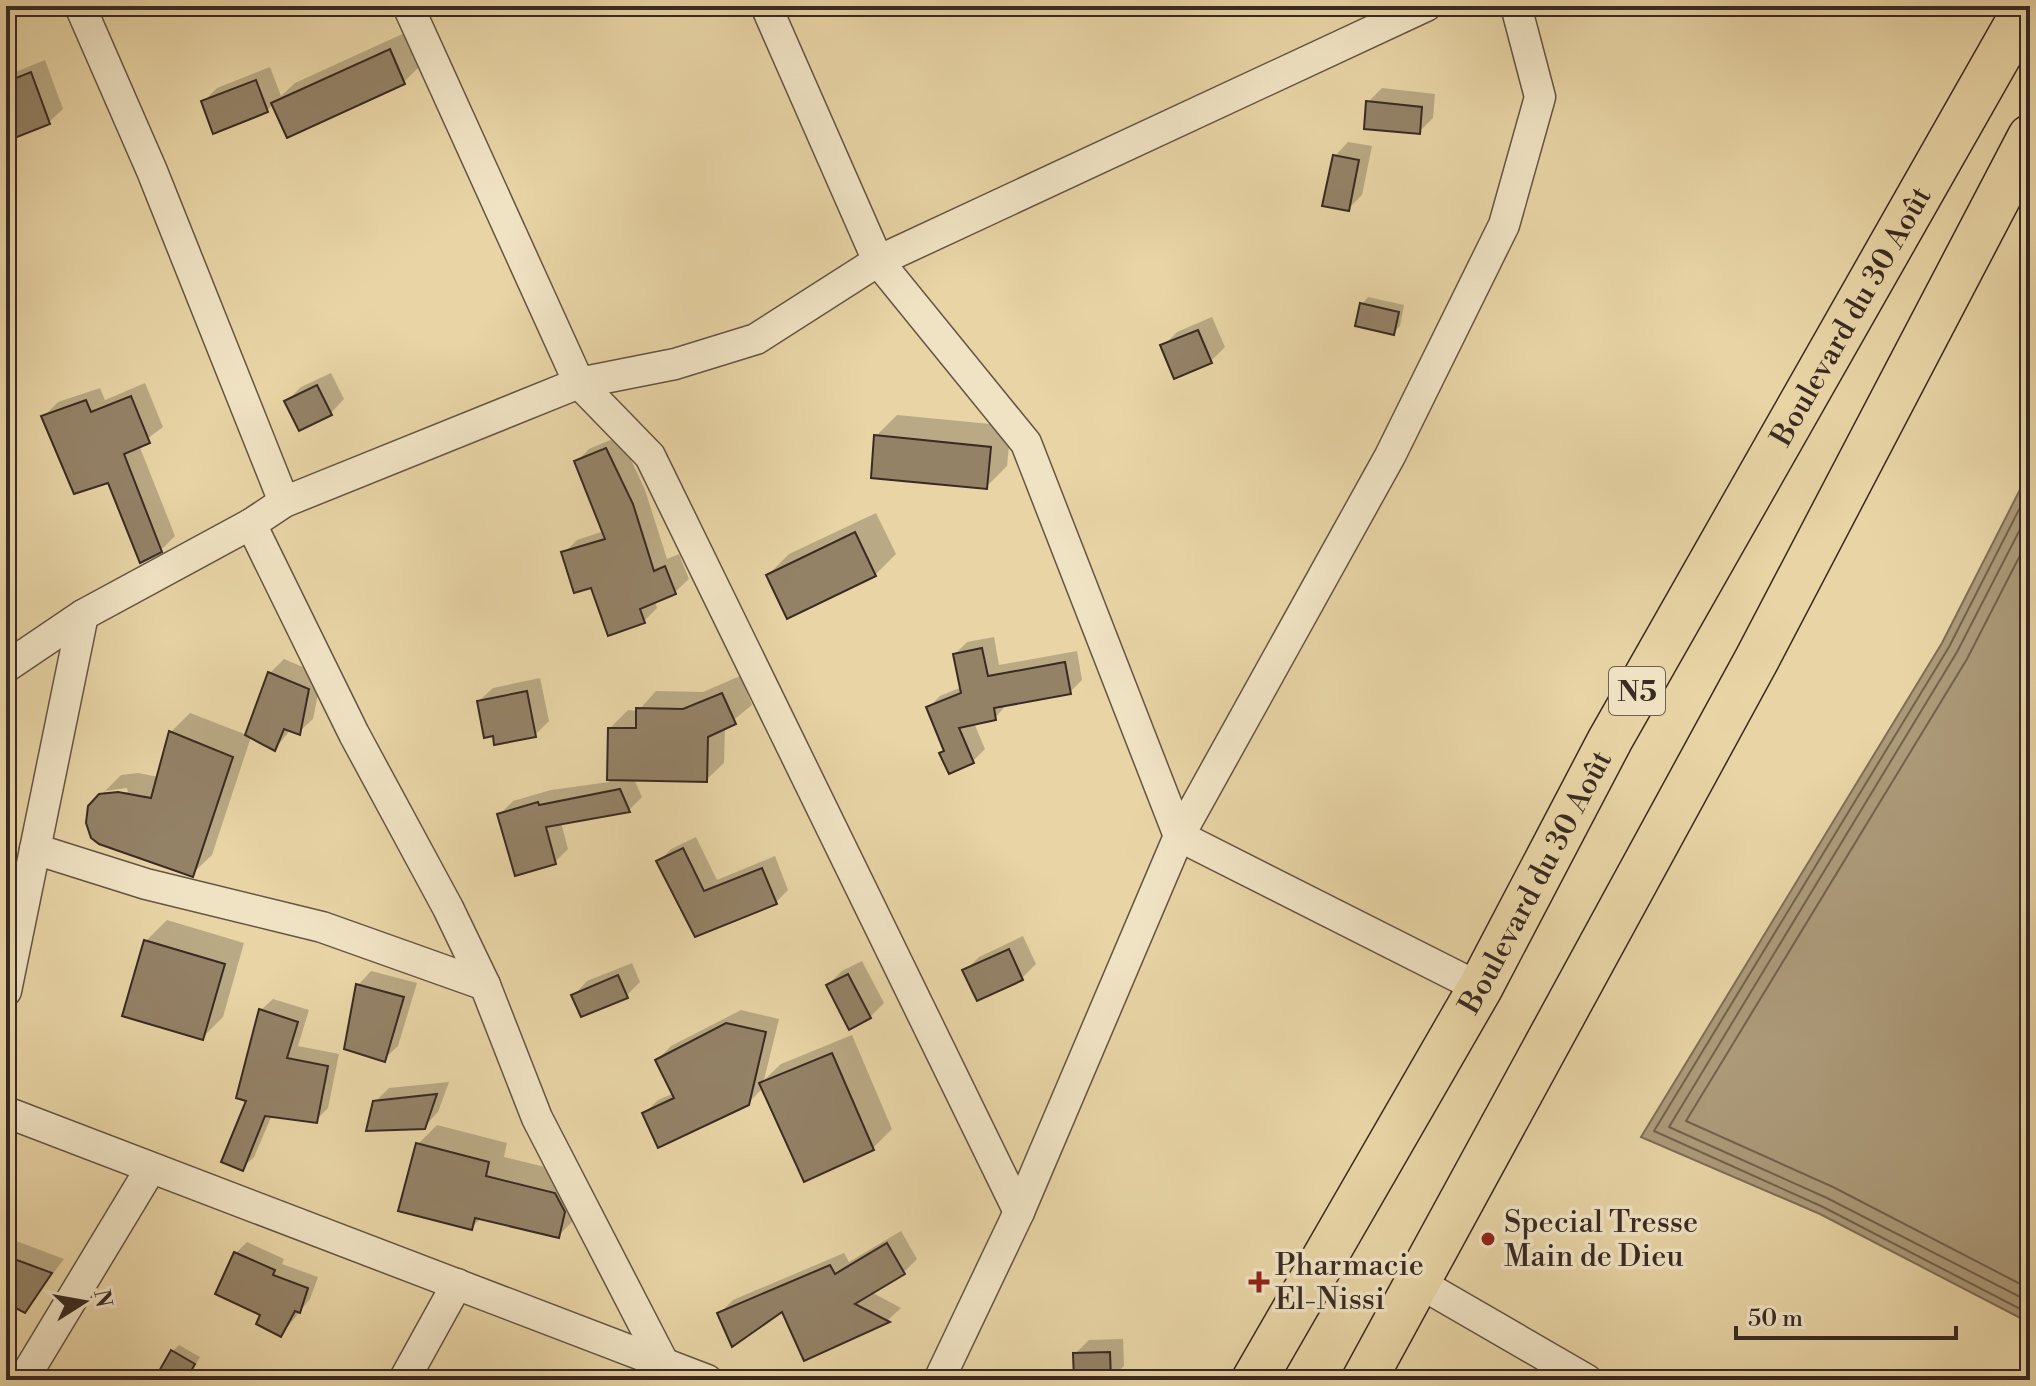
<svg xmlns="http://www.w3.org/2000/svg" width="2036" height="1386" font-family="'Libre Bodoni',serif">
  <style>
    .water { fill: #ac9a79; stroke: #7e6d57; stroke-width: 2 }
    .shadow { fill: #0003 }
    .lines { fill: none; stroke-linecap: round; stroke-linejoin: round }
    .shore { stroke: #72624e; stroke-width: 2 }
    .building { fill: #948267; stroke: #392a23; stroke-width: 2 }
    .minor-casing { stroke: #655444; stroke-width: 33 }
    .highway-casing { stroke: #392a23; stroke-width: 47 }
    .minor { stroke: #f0e3c4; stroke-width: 30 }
    .highway { stroke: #e8d4a5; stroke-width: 44 }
    .poi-dot { fill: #8f2418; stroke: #f0e3c4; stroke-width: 3 }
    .labels { text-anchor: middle; stroke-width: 7; stroke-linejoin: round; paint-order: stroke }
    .shield { fill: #f0e3c4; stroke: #706253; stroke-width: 2 }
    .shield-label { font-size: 28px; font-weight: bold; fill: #392a23 }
    .street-label { font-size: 30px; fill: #392a23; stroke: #f0e3c4 }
    .poi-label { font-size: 30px; fill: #392a23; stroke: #f0e3c4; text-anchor: start }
  </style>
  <rect width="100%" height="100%" fill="#e8d4a5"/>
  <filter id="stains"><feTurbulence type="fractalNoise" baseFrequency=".0025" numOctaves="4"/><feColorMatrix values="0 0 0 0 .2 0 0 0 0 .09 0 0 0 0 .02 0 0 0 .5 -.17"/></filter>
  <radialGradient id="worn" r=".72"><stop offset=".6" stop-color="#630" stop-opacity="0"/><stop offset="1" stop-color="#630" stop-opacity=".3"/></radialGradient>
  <!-- water -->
  <path class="water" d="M2030 470V1323L1820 1214 1641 1137 1942 643Z"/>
  <!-- shadow -->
  <g class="shadow">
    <path d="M411 30 425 61 404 82 274 104 267 110 203 102 217 88 270 67 281 96 295 83Z"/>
    <path d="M45 60 63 109 49 122 6 117V76Z"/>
    <path d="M1382 88 1435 94 1433 118 1419 132 1368 102Z"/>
    <path d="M1348 142 1372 146 1362 195 1348 209 1335 156Z"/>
    <path d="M1368 297 1404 305 1400 326 1393 333 1362 304Z"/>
    <path d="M1212 317 1225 347 1211 361 1163 346 1177 332Z"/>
    <path d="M331 373 344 399 331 413 287 401 301 387Z"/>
    <path d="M145 383 163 427 139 445 175 536 161 550 141 560 109 481 44 416 58 402 100 388 105 400Z"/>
    <path d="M897 415 1011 426 1007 466 986 487 876 436Z"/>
    <path d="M620 436 645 490 667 559 679 554 689 579 675 592 655 601 657 608 644 621 592 585 564 553 577 540 604 531 576 462 589 449Z"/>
    <path d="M876 513 896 554 875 575H768L789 554Z"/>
    <path d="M994 637 999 665 1077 651 1082 680 1070 692 1007 704 995 718 974 723 985 749 973 761 950 771 942 753 945 749 928 708 940 696 962 687 955 654 967 642Z"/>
    <path d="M284 659 322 675 313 719 299 732 291 729 275 749 251 737 212 855 192 874 101 795 105 791V795L128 792 127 788 105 791 121 775 138 773 159 777 171 732 190 713 247 735 270 673Z"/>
    <path d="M740 676 752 705 725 727 724 763 706 780 634 779 642 797 629 810 561 822 568 849 555 862 500 814 513 801 551 790 609 782 610 728 628 710 638 711 656 691 703 692Z"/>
    <path d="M540 678 549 721 535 735 479 701 493 688Z"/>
    <path d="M6 731 11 741 6 747Z"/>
    <path d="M696 837 717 880 775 856 788 890 775 903 696 935 658 862 671 849Z"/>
    <path d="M10 843 19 869 6 882V845Z"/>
    <path d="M167 920 244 943 223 1017 202 1038 146 941Z"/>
    <path d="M1023 936 1036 964 1022 978 965 971 979 957Z"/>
    <path d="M862 961 884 1003 870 1017 828 985 842 971Z"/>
    <path d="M632 963 640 982 626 996 574 995 587 981Z"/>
    <path d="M371 971 417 983 398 1046 384 1059 358 985Z"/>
    <path d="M273 999 309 1010 298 1046 339 1054 328 1108 316 1120 272 1115 254 1157 242 1168 261 1010Z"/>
    <path d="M741 1010 779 1019 764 1080 781 1064 852 1035 892 1129 873 1148 763 1088 748 1103 644 1114 658 1100 674 1093 657 1060 671 1046Z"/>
    <path d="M449 1082 438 1112 424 1127 375 1102 389 1088Z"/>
    <path d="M437 1125 507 1143 504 1157 574 1174 577 1217 558 1236 482 1217 471 1228 418 1144Z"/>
    <path d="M901 1231 917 1259 904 1272 871 1292 901 1308 888 1320 805 1358 783 1309 719 1314 733 1300 844 1253 849 1262Z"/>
    <path d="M11 1239 64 1259 25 1310 6 1301V1243Z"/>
    <path d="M247 1242 284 1259 282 1264 318 1277 310 1299 281 1335 263 1314 218 1293 236 1253Z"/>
    <path d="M1123 1339 1124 1366 1110 1379 1076 1380 1075 1354 1089 1340Z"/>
    <path d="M179 1345 200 1357 187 1380H168L173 1351Z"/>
  </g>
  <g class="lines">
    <!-- shore -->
    <g class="shore">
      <path d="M2030 488 1949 647 1654 1131 1823 1207 2030 1314"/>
      <path d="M2030 510 1957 652 1669 1127 1827 1198 2030 1302"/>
      <path d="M2030 536 1967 659 1686 1121 1833 1187 2030 1289"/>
    </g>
  </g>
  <!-- building -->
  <g class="building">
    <path d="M390 49 405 84 287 138 271 103Z"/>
    <path d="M31 72 50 124 12 139 6 122V82Z"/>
    <path d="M256 80 268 112 213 134 201 101Z"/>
    <path d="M1366 101 1422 107 1420 134 1364 129Z"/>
    <path d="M1333 155 1359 160 1349 211 1322 206Z"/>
    <path d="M1360 303 1399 312 1394 335 1355 326Z"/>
    <path d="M1198 330 1212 363 1174 379 1160 345Z"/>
    <path d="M317 385 332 415 299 431 284 401Z"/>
    <path d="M131 396 150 443 124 454 162 552 140 563 108 483 74 494 41 416 86 400 91 412Z"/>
    <path d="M874 435 991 447 987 489 871 478Z"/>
    <path d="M606 448 633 504 654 571 665 566 676 594 640 609 645 623 608 636 591 588 574 593 561 552 605 539 574 461Z"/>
    <path d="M855 532 876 576 787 619 766 575Z"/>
    <path d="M982 648 988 676 1065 662 1071 694 994 708 996 720 959 728 974 763 949 774 939 753 944 751 926 707 961 693 953 654Z"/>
    <path d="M268 672 309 689 300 735 284 729 275 751 245 735Z"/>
    <path d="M527 691 536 737 494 745 493 736 484 738 477 701Z"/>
    <path d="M722 693 736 724 708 737 707 782 607 780 608 728H636V708L683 709Z"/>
    <path d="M169 731 233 757 193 877 99 844 91 838 86 823 88 806 99 794 118 792 151 798Z"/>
    <path d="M620 789 630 812 546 827 556 864 515 876 497 814 538 802 539 805Z"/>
    <path d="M683 848 704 891 762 868 777 904 695 937 656 861Z"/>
    <path d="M144 940 225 964 203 1040 122 1016Z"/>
    <path d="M1009 949 1023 980 977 1001 962 970Z"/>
    <path d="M848 974 871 1018 849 1030 826 985Z"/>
    <path d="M618 975 628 998 581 1017 571 995Z"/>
    <path d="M356 984 404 997 385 1062 344 1049Z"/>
    <path d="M259 1009 298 1022 287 1058 328 1066 317 1123 265 1116 243 1171 221 1162 246 1101 236 1098Z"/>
    <path d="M726 1023 766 1032 749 1105 658 1148 642 1113 674 1098 655 1060Z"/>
    <path d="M832 1053 874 1150 804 1182 759 1083Z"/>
    <path d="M437 1094 425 1129 366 1131 373 1101Z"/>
    <path d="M416 1143 489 1162 486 1176 555 1193 565 1212 559 1238 475 1218 472 1230 398 1211Z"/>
    <path d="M887 1243 905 1274 855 1304 890 1322 804 1361 782 1312 732 1347 717 1313 830 1265 835 1274Z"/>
    <path d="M234 1252 275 1270 273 1275 308 1288 300 1313 295 1311 281 1337 256 1324 260 1315 215 1294Z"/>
    <path d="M6 1256 52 1273 25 1313 6 1303Z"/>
    <path d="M171 1350 195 1364 186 1380H154Z"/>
    <path d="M1110 1352 1111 1380H1074L1073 1353Z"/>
  </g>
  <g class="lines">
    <!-- minor casing -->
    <g class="minor-casing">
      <g id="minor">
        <path d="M80 6 152 171 284 502"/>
        <path d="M408 6 579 383 650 456 1019 1212"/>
        <path d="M766 6 878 261 1026 443 1179 836 1480 988"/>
        <path d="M251 524 354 734 448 908 485 985 537 1118 664 1364"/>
        <path d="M6 667 83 615 251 524 284 502 579 383 675 364 756 339 878 261 1426 6"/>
        <path d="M35 849 146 884 322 927 485 985"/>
        <path d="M6 991 83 615"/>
        <path d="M6 1112 707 1380"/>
        <path d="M1416 1281 1587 1380"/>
        <path d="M23 1380 151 1168"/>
        <path d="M404 1380 457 1284"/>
        <path d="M939 1380 1019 1212 1179 836 1390 456 1504 225 1540 97 1516 6"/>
      </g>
    </g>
    <!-- highway casing -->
    <g class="highway-casing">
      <g id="highway">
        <path id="s1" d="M1254 1380 1480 988 1610 740 2027 6"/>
        <path d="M1364 1380 1757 659 2030 137"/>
      </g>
    </g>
    <!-- minor -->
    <use href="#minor" class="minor"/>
    <!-- highway -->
    <use href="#highway" class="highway"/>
  </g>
  <!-- markers -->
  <g class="poi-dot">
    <circle cx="1488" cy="1239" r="8"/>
    <path d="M1255 1270h8v8h8v8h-8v8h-8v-8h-8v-8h8z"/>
  </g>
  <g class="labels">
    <!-- shield labels -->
    <rect class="shield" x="1609" y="667" width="56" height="48" rx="6"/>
    <g class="shield-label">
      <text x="1637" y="701">N5</text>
    </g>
    <!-- street labels -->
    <g class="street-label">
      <text dy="10" stroke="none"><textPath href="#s1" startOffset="1220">Boulevard du 30 Août</textPath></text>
      <text dy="10" stroke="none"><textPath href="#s1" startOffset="572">Boulevard du 30 Août</textPath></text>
    </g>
    <!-- poi labels -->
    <g class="poi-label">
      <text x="1504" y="1232">Special Tresse<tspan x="1504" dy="34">Main de Dieu</tspan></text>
      <text x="1275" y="1275">Pharmacie<tspan x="1275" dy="34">El-Nissi</tspan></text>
    </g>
  </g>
  <!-- margin -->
  <rect width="2036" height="1386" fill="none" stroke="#e8d4a5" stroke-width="32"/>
  <rect x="8" y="8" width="2020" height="1370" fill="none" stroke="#392a23" stroke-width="4"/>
  <rect x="16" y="16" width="2004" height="1354" fill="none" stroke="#392a23" stroke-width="2"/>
  <!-- north arrow -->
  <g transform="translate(84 1302) rotate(79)" stroke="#f0e3c4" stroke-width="6" paint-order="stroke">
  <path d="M0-6L14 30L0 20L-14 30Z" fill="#392a23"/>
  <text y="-12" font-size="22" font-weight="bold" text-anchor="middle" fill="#392a23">N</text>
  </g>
  <!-- scale -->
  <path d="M1736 1326v12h220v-12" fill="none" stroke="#392a23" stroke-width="4"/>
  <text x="1748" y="1326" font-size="24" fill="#392a23" stroke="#f0e3c4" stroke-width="6" paint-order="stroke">50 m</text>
  <rect width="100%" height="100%" filter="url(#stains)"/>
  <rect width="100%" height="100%" fill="url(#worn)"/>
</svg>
